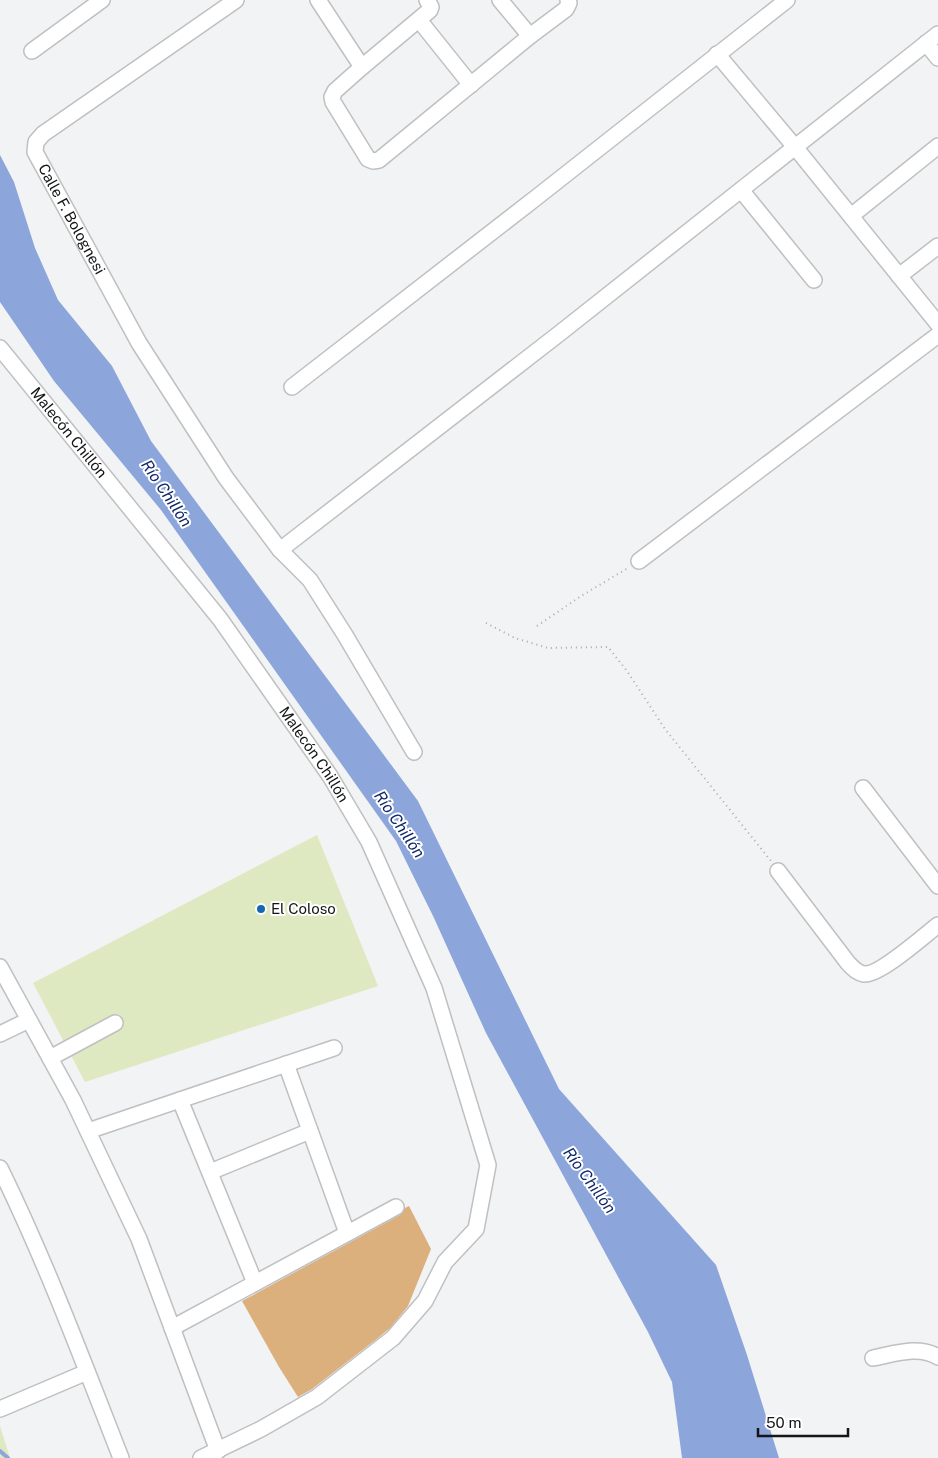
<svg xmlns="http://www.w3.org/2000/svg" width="938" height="1458" font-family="'Public Sans',sans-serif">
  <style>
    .green { fill: #dee9c1 }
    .water { fill: #8ca5db }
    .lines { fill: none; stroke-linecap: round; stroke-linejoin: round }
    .stream { stroke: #8ca5db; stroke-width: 4 }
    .building { fill: #dbb07d }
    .minor-casing { stroke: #bec0c1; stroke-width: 18 }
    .path { stroke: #aaacad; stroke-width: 2; stroke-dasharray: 1 4; stroke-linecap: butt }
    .minor { stroke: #fff; stroke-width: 15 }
    .poi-dot { fill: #1467b5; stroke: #fff; stroke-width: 2 }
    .labels { text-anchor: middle; stroke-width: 4; stroke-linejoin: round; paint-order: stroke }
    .street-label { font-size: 15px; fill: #141515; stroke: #fff }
    .poi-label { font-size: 15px; fill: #141515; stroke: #fff; text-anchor: start }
    .water-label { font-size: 16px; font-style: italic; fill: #122968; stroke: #fff }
  </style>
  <rect width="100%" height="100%" fill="#f1f3f4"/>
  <!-- green -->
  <g class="green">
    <path d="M317 835 378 986 85 1082 33 983Z"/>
    <path d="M0 1426 10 1458H0Z"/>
  </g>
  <!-- water -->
  <path class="water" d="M0 155 14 182 35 248 58 300 112 366 151 441 418 801 559 1089 716 1265 747 1355 779 1458H682L672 1382 648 1332 486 1033 434 918 396 841 161 510 54 381 0 302Z"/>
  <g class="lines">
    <!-- stream -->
    <path class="stream" d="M0 1451 8 1458"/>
  </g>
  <!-- building -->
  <path class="building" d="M409 1206 431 1249 408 1306 390 1328 378 1338 312 1389 298 1397 279 1367 242 1301 400 1215 405 1208Z"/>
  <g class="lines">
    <!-- minor casing -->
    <g class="minor-casing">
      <g id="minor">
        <path id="s1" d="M236 0 43 134 36 142 35 152 139 343 226 478 280 550 310 580 345 635 414 752"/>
        <path d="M318 0 362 67"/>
        <path d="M427 0 431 7 430 10 362 67 335 91 332 97 333 102 368 159 373 161 379 160 530 36 566 9 569 3 568 0"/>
        <path d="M500 0 530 36"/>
        <path d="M419 20 471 85"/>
        <path d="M926 43 938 58"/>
        <path d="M32 51 102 0"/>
        <path d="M717 54 795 147 938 324"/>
        <path d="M741 190 814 280"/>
        <path d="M851 216 938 146"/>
        <path d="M899 276 938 246"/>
        <path id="s2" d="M0 348 220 619 330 776 369 842 434 988 488 1165 476 1229 445 1262 425 1301 393 1338 317 1397 261 1429 201 1458"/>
        <path d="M292 387 537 197 787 0"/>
        <path d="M280 550 560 333 938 34"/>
        <path d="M639 561 938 335"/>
        <path d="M863 788 938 886"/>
        <path d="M778 871 848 963C853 968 857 973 864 974 879 976 925 935 938 925"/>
        <path d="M0 967 73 1100 139 1239 218 1451"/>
        <path d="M0 1034 29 1020"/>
        <path d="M50 1058 115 1023"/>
        <path d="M286 1064 347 1233"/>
        <path d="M180 1100 255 1283"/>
        <path d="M88 1131 334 1048"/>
        <path d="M0 1168C46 1262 83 1361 121 1458"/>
        <path d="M210 1172 310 1131"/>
        <path d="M172 1328 396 1207"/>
        <path d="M873 1358C894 1354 919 1345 938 1357"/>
        <path d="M0 1409 87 1372"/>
      </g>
    </g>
    <!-- path -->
    <g class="path">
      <path d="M486 623 515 638 548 648 608 647 627 671 665 729 771 861"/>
      <path d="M537 626 581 596 628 568"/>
    </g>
    <!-- minor -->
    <use href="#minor" class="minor"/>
  </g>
  <!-- markers -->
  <circle class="poi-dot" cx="261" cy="909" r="5"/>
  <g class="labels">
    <!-- street labels -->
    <g class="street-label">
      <text dy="5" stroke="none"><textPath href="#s1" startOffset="332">Calle F. Bolognesi</textPath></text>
      <text dy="5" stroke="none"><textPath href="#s2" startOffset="109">Malecón Chillón</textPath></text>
      <text dy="5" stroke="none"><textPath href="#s2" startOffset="514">Malecón Chillón</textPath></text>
    </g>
    <!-- poi labels -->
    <g class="poi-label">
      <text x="271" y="914">El Coloso</text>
    </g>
    <!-- water labels -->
    <g class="water-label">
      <text transform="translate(167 493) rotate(56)" y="6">Río Chillón</text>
      <text transform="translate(400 824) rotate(56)" y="6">Río Chillón</text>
      <text transform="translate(590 1180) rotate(54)" y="6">Río Chillón</text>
    </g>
  </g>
  <!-- scale -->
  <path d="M758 1428v8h90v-8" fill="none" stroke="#141515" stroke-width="2.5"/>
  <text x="766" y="1428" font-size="15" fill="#141515" stroke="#ffffff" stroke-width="4" paint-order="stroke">50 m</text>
</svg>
